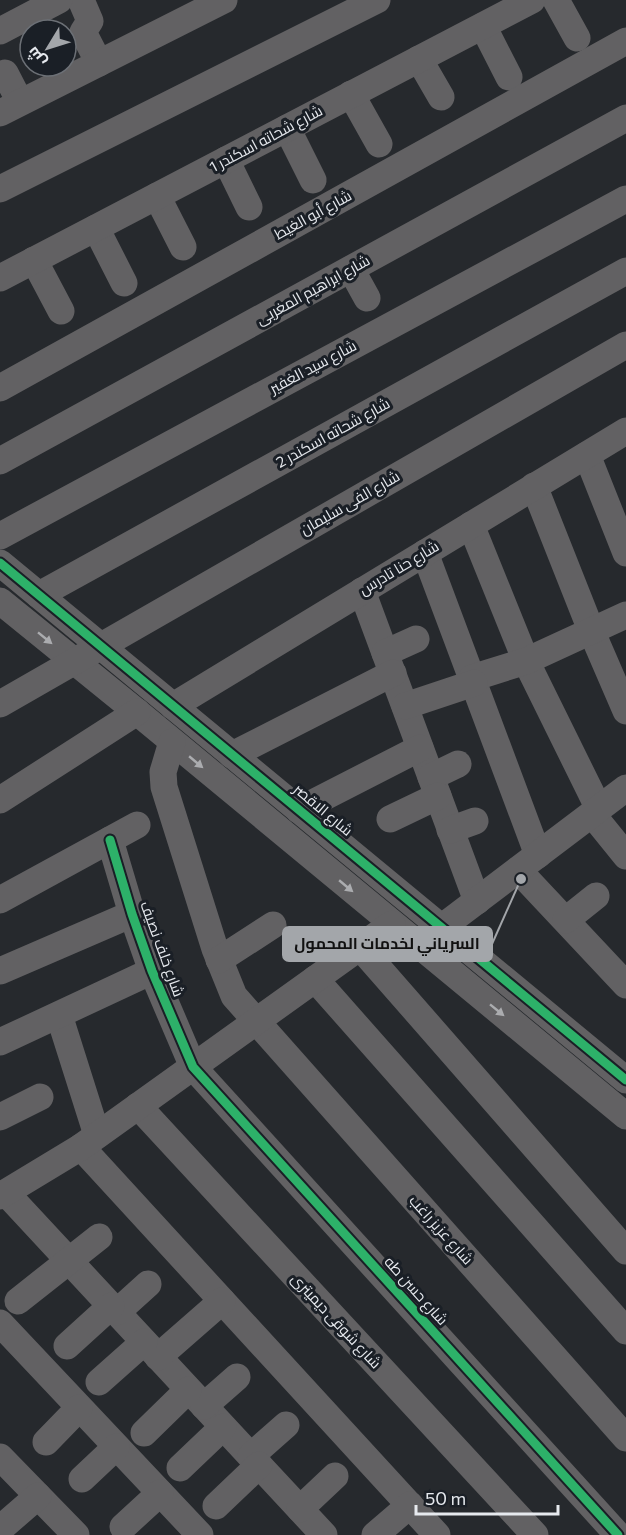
<svg xmlns="http://www.w3.org/2000/svg" width="626" height="1535" font-family="Commissioner,Cairo,sans-serif">
  <style>
    .lines { fill: none; stroke-linecap: round; stroke-linejoin: round }
    .minor { stroke: #626163; stroke-width: 27 }
    .cycleway-casing { stroke: #1a1f26; stroke-width: 13 }
    .cycleway { stroke: #2db169; stroke-width: 9 }
    .oneway { fill: #abacaf }
    .labels { text-anchor: middle; stroke-width: 6; stroke-linejoin: round; paint-order: stroke }
    .street-label { font-size: 15px; fill: #e6e9ee; stroke: #1a1f26 }
    .leader { fill: none; stroke: #a3a6aa; stroke-width: 2 }
    .callout-dot { fill: #a3a6aa; stroke: #1a1f26; stroke-width: 2 }
    .callout { fill: #a3a6aa; stroke: #a3a6aa; stroke-width: 2 }
    .callout-label { font-size: 16px; text-anchor: middle; font-weight: bold; fill: #111 }
  </style>
  <rect width="100%" height="100%" fill="#26292d"/>
  <g class="lines">
    <!-- minor -->
    <g class="minor">
      <path d="M81 0 90 21 83 32 99 63"/>
      <path d="M556 0 577 38"/>
      <path d="M483 26 509 77"/>
      <path d="M0 31 59 0"/>
      <path d="M419 59 441 97"/>
      <path d="M5 73 20 102"/>
      <path d="M351 94 379 144"/>
      <path d="M0 113 224 0"/>
      <path d="M287 128 313 180"/>
      <path d="M226 160 249 207"/>
      <path d="M0 189 377 0"/>
      <path d="M157 196 183 247"/>
      <path d="M96 228 124 283"/>
      <path d="M34 260 61 311"/>
      <path d="M351 269 367 298"/>
      <path d="M0 278 532 0"/>
      <path d="M0 388 626 41"/>
      <path d="M587 455 626 553"/>
      <path d="M0 461 626 118"/>
      <path d="M534 486 591 630 626 711"/>
      <path d="M471 525 526 661 599 809"/>
      <path d="M0 536 626 199"/>
      <path d="M425 553 538 855"/>
      <path d="M0 563 626 1080"/>
      <path d="M362 591 477 901"/>
      <path d="M39 595 626 271"/>
      <path d="M0 601 137 712 626 1116"/>
      <path d="M385 653 416 639"/>
      <path d="M472 678 526 661 626 615"/>
      <path d="M0 704 626 345"/>
      <path d="M173 706 626 431"/>
      <path d="M405 706 474 683"/>
      <path d="M172 742 163 772 164 787 215 949 234 996 626 1438"/>
      <path d="M232 755 393 673"/>
      <path d="M431 777 458 764"/>
      <path d="M0 800 137 712"/>
      <path d="M299 810 420 748"/>
      <path d="M592 814 626 856"/>
      <path d="M390 819 438 796"/>
      <path d="M450 830 475 821"/>
      <path d="M110 840 132 914 152 971 193 1067 618 1535"/>
      <path d="M518 870 626 985"/>
      <path d="M0 900 137 825"/>
      <path d="M566 920 596 896"/>
      <path d="M441 928 626 788"/>
      <path d="M360 947 626 1251"/>
      <path d="M219 960 273 925"/>
      <path d="M0 971 132 914"/>
      <path d="M315 979 626 1331"/>
      <path d="M59 1015 97 1135"/>
      <path d="M0 1042 152 971"/>
      <path d="M138 1106 535 1535"/>
      <path d="M0 1117 40 1097"/>
      <path d="M81 1147 437 1535"/>
      <path d="M6 1193 324 1535"/>
      <path d="M0 1196 81 1147 392 924"/>
      <path d="M18 1301 99 1237"/>
      <path d="M117 1312 148 1284"/>
      <path d="M0 1323 200 1535"/>
      <path d="M67 1346 111 1306"/>
      <path d="M158 1357 222 1301"/>
      <path d="M99 1382 144 1342"/>
      <path d="M204 1406 237 1377"/>
      <path d="M144 1433 188 1390"/>
      <path d="M46 1442 79 1408"/>
      <path d="M251 1456 286 1425"/>
      <path d="M0 1457 76 1535"/>
      <path d="M180 1468 223 1427"/>
      <path d="M82 1479 116 1447"/>
      <path d="M216 1506 259 1465"/>
      <path d="M300 1509 335 1476"/>
      <path d="M123 1527 160 1493"/>
      <path d="M0 1529 38 1496"/>
      <path d="M375 1535 410 1505"/>
    </g>
    <!-- cycleway casing -->
    <g class="cycleway-casing">
      <g id="cycleway">
        <path d="M0 563 626 1080"/>
        <path d="M110 840 132 914 152 971 193 1067 618 1535"/>
      </g>
    </g>
    <!-- cycleway -->
    <use href="#cycleway" class="cycleway"/>
  </g>
  <!-- one-way arrows -->
  <defs><path id="oneway-solid" d="M-6-.8H1V-3.2L6.5 0L1 3.2V.8H-6Z" transform="scale(1.5)"/></defs>
  <g class="oneway">
    <use href="#oneway-solid" transform="translate(45 638) rotate(39)"/>
    <use href="#oneway-solid" transform="translate(196 762) rotate(40)"/>
    <use href="#oneway-solid" transform="translate(346 886) rotate(40)"/>
    <use href="#oneway-solid" transform="translate(497 1010) rotate(39)"/>
  </g>
  <g class="labels">
    <!-- street labels -->
    <g class="street-label">
      <text transform="translate(266 139) rotate(-28)" y="5">شارع شحاته اسكندر 1</text>
      <text transform="translate(313 215) rotate(-29)" y="5">شارع أبو الغيط</text>
      <text transform="translate(313 290) rotate(-29)" y="5">شارع ابراهيم المغربى</text>
      <text transform="translate(313 367) rotate(-28)" y="5">شارع سيد الغفير</text>
      <text transform="translate(333 433) rotate(-29)" y="5">شارع شحاته اسكندر 2</text>
      <text transform="translate(350 503) rotate(-30)" y="5">شارع الفى سليمان</text>
      <text transform="translate(399 568) rotate(-31)" y="5">شارع حنا تادرس</text>
      <text transform="translate(323 810) rotate(40)" y="5">شارع الاقصر</text>
      <text transform="translate(162 949) rotate(70)" y="5">شارع خلف نصيف</text>
      <text transform="translate(441 1230) rotate(48)" y="5">شارع عزيز راغب</text>
      <text transform="translate(416 1291) rotate(48)" y="5">شارع حسن طه</text>
      <text transform="translate(336 1321) rotate(47)" y="5">شارع شوقى ديميترى</text>
    </g>
  </g>
  <!-- callouts -->
  <path class="leader" d="M521 879L492 944"/>
  <circle class="callout-dot" cx="521" cy="879" r="6"/>
  <rect class="callout" x="283" y="927" width="209" height="34" rx="6"/>
  <g class="callout-label">
    <text x="387" y="949">السرياني لخدمات المحمول</text>
  </g>
  <!-- north arrow -->
  <g transform="translate(48 48) rotate(232)"><circle r="28" fill="#1a1f26" stroke="#6c7076" stroke-width="1.5"/>
  <path d="M0-4.5L10 22L0 15L-10 22Z" fill="#a3a6aa"/>
  <text y="-9" font-size="16" font-weight="bold" text-anchor="middle" fill="#e6e9ee">ش</text>
  </g>
  <!-- scale -->
  <path d="M416 1505v9h142v-9" fill="none" stroke="#e6e9ee" stroke-width="3"/>
  <text x="425" y="1505" font-size="18" fill="#e6e9ee" stroke="#1a1f26" stroke-width="4.5" paint-order="stroke">50 m</text>
</svg>
